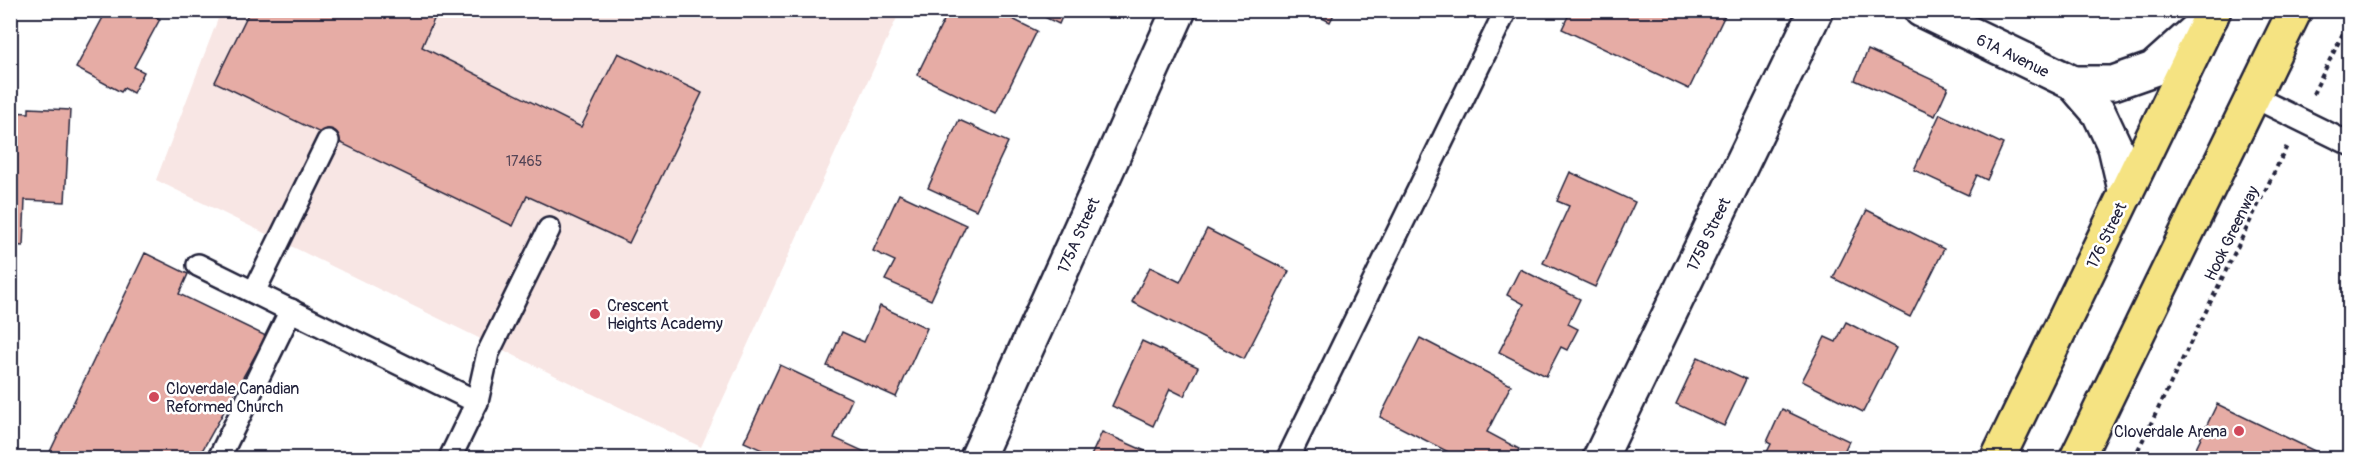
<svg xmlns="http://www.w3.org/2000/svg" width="2360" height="469" font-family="Pangolin,sans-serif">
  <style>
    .built { fill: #f8e6e4 }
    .building { fill: #e6aca5; stroke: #22223b; stroke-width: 1.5 }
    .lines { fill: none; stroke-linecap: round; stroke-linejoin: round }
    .service-casing { stroke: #22223b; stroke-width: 26 }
    .minor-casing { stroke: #22223b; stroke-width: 38 }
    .trunk-casing { stroke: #22223b; stroke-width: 38 }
    .path { stroke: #22223b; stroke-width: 4; stroke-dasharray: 4.5 4.5; stroke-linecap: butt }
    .service { stroke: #fff; stroke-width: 21 }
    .minor { stroke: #fff; stroke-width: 33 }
    .trunk { stroke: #f5e382; stroke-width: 33 }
    .poi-dot { fill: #d1495b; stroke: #fff; stroke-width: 2 }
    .labels { text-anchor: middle; stroke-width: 5; stroke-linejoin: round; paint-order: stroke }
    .number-label { font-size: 14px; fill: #534456 }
    .street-label { font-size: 16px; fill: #22223b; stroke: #fff }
    .poi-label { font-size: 16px; fill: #22223b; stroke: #fff; text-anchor: start }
  </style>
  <rect width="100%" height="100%" fill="#fff"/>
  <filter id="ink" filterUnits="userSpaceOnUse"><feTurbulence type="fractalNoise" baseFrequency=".0167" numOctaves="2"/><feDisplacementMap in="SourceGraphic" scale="12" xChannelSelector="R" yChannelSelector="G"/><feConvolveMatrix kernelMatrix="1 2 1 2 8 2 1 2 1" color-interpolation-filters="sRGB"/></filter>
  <g filter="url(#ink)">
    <!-- built -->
    <path class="built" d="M221 11H900L701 447 156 180Z"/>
    <!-- building -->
    <g class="building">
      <path d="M107 10H144L160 19 134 67 144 72 133 93 124 88 121 92 76 68Z"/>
      <path d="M250 10H438L422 47 581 127 618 53 702 93 629 243 527 196 513 226 215 82Z"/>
      <path d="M949 10H994L1037 31 996 114 917 75Z"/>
      <path d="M1030 10H1065L1059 24Z"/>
      <path d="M1306 10H1336L1330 22Z"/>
      <path d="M1571 10H1609L1616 14 1618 10H1716L1725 15 1689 89 1562 29Z"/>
      <path d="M1868 50 1948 87 1935 116 1855 80Z"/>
      <path d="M29 108 70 110 65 202 25 200 23 246 10 245V112L29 113Z"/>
      <path d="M1940 114 2003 144 1987 180 1977 175 1968 195 1914 170Z"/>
      <path d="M959 120 1008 142 976 210 928 188Z"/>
      <path d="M1570 172 1635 202 1595 287 1543 263 1569 206 1557 201Z"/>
      <path d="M899 194 966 225 931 300 885 280 895 261 873 251Z"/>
      <path d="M1867 210 1944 249 1910 317 1833 278Z"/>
      <path d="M1207 229 1289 271 1244 359 1132 302 1150 267 1180 282Z"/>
      <path d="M145 253 188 274 179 294 266 336 198 458H47Z"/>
      <path d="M1520 269 1580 299 1568 324 1578 329 1567 350 1561 347 1546 376 1499 352 1524 304 1507 295Z"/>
      <path d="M880 306 927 328 896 397 827 366 842 332 864 342Z"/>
      <path d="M1846 322 1896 348 1863 412 1802 381 1825 337 1836 342Z"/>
      <path d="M1420 338 1511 385 1487 432 1519 449 1514 458H1460L1380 417Z"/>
      <path d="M1142 341 1198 367 1184 396 1170 389 1153 426 1112 406Z"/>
      <path d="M1698 357 1746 379 1724 426 1676 404Z"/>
      <path d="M780 365 852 399 834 438 874 456 873 458H780L744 442Z"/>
      <path d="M2217 404 2329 458H2191Z"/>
      <path d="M1782 409 1849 441 1841 458H1764L1771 444 1767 442Z"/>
      <path d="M1102 432 1161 458H1090Z"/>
    </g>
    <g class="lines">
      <!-- service casing -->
      <g class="service-casing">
        <g id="service">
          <path d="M2254 97 2350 144"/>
          <path d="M198 265 477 402 450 458"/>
          <path d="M254 292 328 141"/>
          <path d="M477 402 488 353 549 229"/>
          <path d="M219 458 291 310"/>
          <path d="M1288 458 1506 10"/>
        </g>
      </g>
      <!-- minor casing -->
      <g class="minor-casing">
        <g id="minor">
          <path d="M1921 10 2073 83 2099 113 2115 147 2126 194"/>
          <path d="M2073 83H2113L2153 69 2211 17"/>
          <path d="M977 458 1179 10"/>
          <path d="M1600 458 1816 10"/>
        </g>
      </g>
      <!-- trunk casing -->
      <g class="trunk-casing">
        <g id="trunk">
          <path d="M1998 458 2214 10"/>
          <path d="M2077 458 2295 10"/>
        </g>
      </g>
      <!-- path -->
      <g class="path">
        <path d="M2313 94 2350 19"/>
        <path d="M2134 458 2287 146"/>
      </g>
      <!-- service -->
      <use href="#service" class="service"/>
      <!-- minor -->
      <use href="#minor" class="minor"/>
      <!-- trunk -->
      <use href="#trunk" class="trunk"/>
    </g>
  </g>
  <!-- markers -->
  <g class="poi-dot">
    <circle cx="595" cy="314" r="6"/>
    <circle cx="154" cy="397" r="6"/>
    <circle cx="2239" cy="431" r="6"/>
  </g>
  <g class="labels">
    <!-- number labels -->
    <g class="number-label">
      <text x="524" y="166">17465</text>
    </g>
    <!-- street labels -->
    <g class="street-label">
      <text transform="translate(2013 55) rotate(26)" y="6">61A Avenue</text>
      <text transform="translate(2231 233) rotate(-64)" y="6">Hook Greenway</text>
      <text transform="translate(1708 234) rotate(-64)" y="6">175B Street</text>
      <text transform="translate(1078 235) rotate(-66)" y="6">175A Street</text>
      <text transform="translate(2106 235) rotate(-64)" y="6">176 Street</text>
    </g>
    <!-- poi labels -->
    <g class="poi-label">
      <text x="607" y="311">Crescent<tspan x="607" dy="18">Heights Academy</tspan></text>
      <text x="166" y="394">Cloverdale Canadian<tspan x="166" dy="18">Reformed Church</tspan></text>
      <text x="2227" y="437" text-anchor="end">Cloverdale Arena</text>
    </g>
  </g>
  <!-- margin -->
  <rect width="2360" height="469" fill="none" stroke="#fff" stroke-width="36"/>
  <rect x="18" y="18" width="2324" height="433" fill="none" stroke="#22223b" stroke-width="2" filter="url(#ink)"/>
</svg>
